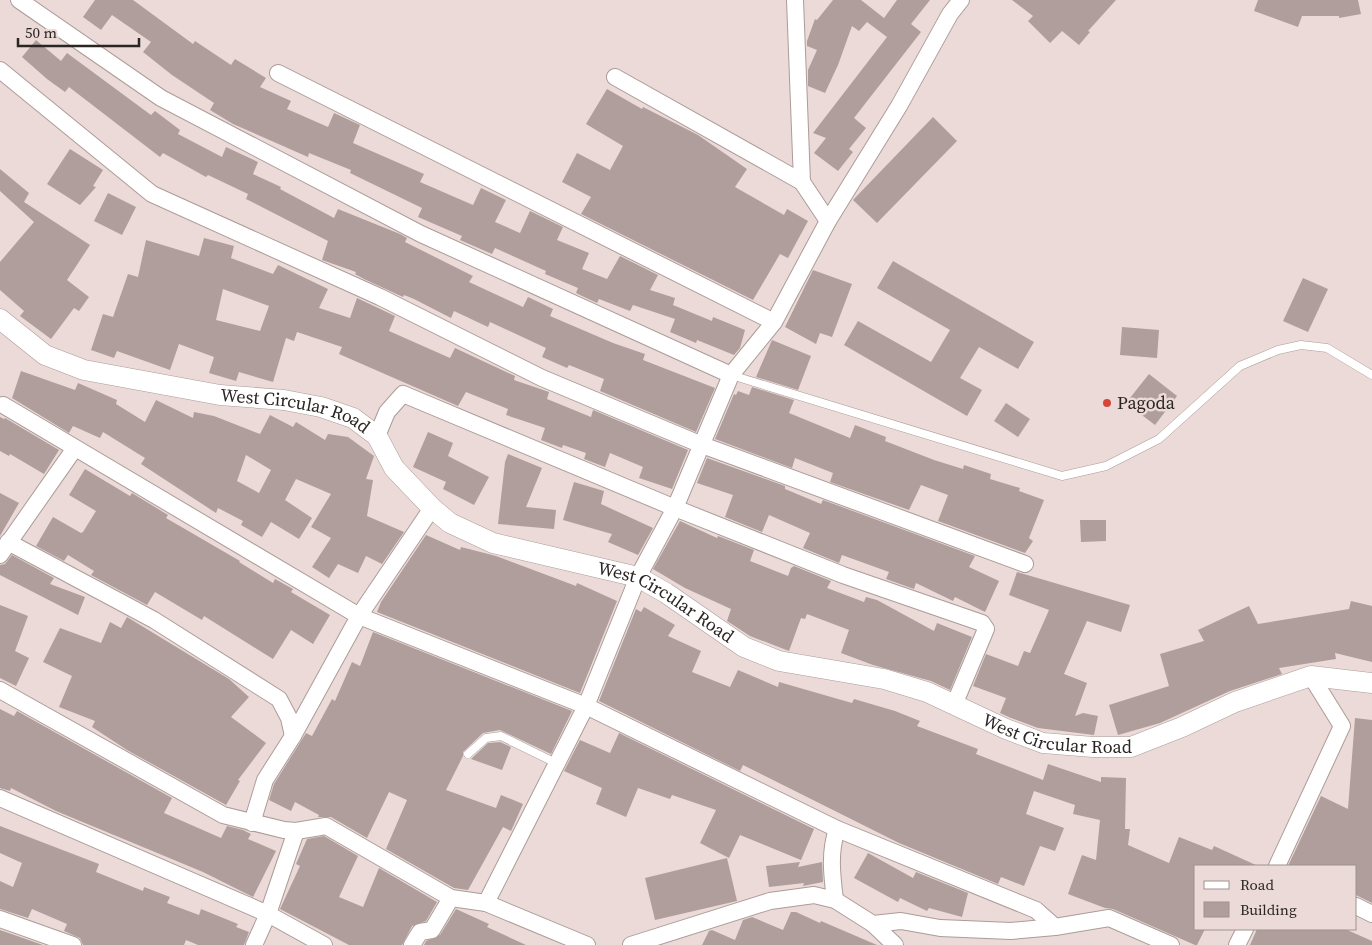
<svg xmlns="http://www.w3.org/2000/svg" width="1372" height="945" font-family="'Source Serif 4',serif">
  <style>
    .building { fill: #af9e9c; fill-rule: evenodd }
    .lines { fill: none; stroke-linecap: round; stroke-linejoin: round }
    .service-casing { stroke: #ac9c99; stroke-width: 9 }
    .minor-casing { stroke: #ac9c99; stroke-width: 18 }
    .tertiary-casing { stroke: #ac9c99; stroke-width: 21 }
    .service { stroke: #fff; stroke-width: 8 }
    .minor { stroke: #fff; stroke-width: 16 }
    .tertiary { stroke: #fff; stroke-width: 20 }
    .poi-dot { fill: #d4463b; stroke: #ebdad7; stroke-width: 2 }
    .labels { text-anchor: middle; stroke-width: 5; stroke-linejoin: round; paint-order: stroke }
    .poi-label { font-size: 18px; fill: #2b2524; stroke: #ebdad7; text-anchor: start }
    .street-label { font-size: 18px; fill: #2b2524; stroke: #ebdad7 }
  </style>
  <rect width="100%" height="100%" fill="#ebdad7"/>
  <!-- building -->
  <g class="building">
    <path d="M95 0H133L193 44 195 41 231 65 235 59 266 78 260 87 291 101 287 109 328 127 334 113 360 125 353 143 424 174 420 182 473 205 481 188 506 200 495 222 520 233 530 211 563 227 557 240 589 253 582 269 607 279 620 256 658 275 650 290 675 298 673 305 712 321 713 317 745 330 740 348 734 355 697 340 696 343 670 332 675 319 633 305 630 311 599 299 597 303 580 295 576 293 578 288 545 274 546 271 495 248 492 254 460 240 462 236 418 217 422 208 350 173 351 170 309 153 308 157 233 124 210 110 214 103 172 75 143 52 151 42 112 15 101 30 83 17Z"/>
    <path d="M833 0H861L884 18 897 0H930L911 24 921 32 854 118 866 128 849 149 853 152 838 171 814 153 826 138 813 133 887 37 867 22 859 31 852 26 838 65 825 93 808 86V70L817 50 807 46V41L815 19 817 20Z"/>
    <path d="M1012 0H1116L1088 31 1090 32 1079 45 1062 31 1050 43 1028 21 1033 16Z"/>
    <path d="M1258 0H1358L1361 14 1339 18V16H1302L1298 27 1254 11Z"/>
    <path d="M36 40 61 61 67 53 151 115 155 111 180 130 178 134 222 157 226 147 258 162 253 174 281 187 280 189 334 218 338 209 400 234 407 238 405 242 473 276 469 282 523 307 528 297 553 309 550 316 613 343 645 354 643 360 715 388 696 432 600 391 604 379 569 365 567 368 542 357 546 348 490 322 488 327 454 311 451 318 414 299 404 295 403 297 364 279 355 274 356 272 322 260 328 241 246 199 248 194 208 175 206 177 163 153 160 157 69 87 65 92 47 79 22 57Z"/>
    <path d="M607 89 642 109 643 107 698 135 747 169 735 187 784 215 787 209 808 221 788 258 780 254 753 300 581 214 591 197 562 182 577 153 610 170 623 146 586 124Z"/>
    <path d="M933 117 957 141 877 223 853 200Z"/>
    <path d="M70 149 103 170 93 186 96 187 80 205 47 184Z"/>
    <path d="M0 169 29 193 24 202 90 245 67 280 89 297 79 311 74 308 51 339 20 316 24 311 0 290V262L34 222 0 191Z"/>
    <path d="M108 193 136 207 122 235 94 221Z"/>
    <path d="M204 238 234 246 231 258 273 274 278 265 328 289 319 308 350 318 357 298 395 316 389 331 450 358 455 348 515 376 514 380 549 392 547 399 591 417 593 410 688 450 672 489 639 478 643 467 610 453 605 467 584 459 586 453 563 445 562 448 541 440 545 428 506 415 508 409 466 392 458 406 339 354 342 347 297 332 294 341 286 338 273 382 239 372 236 381 209 373 214 357 179 344 170 370 117 351 114 358 91 350 103 314 113 317 128 274 138 277 146 240 199 256ZM223 289 269 306 260 331 216 320Z"/>
    <path d="M893 261 1034 342 1018 369 979 347 960 378 982 390 967 416 844 345 858 321 931 362 950 330 877 288Z"/>
    <path d="M813 270 852 284 832 337 820 333 816 344 785 327Z"/>
    <path d="M1303 278 1328 289 1308 332 1283 321Z"/>
    <path d="M1122 327 1159 330 1157 358 1120 355Z"/>
    <path d="M772 340 811 356 798 390 756 377Z"/>
    <path d="M21 371 75 390 78 383 117 400 116 404 145 422 156 400 193 418 194 412 214 416 260 434 270 415 293 427 296 422 325 440 328 434 348 437 374 456 366 479 373 480 367 516 404 532 382 564 366 556 358 573 338 564 329 578 312 567 331 538 311 527 331 494 296 479 285 500 312 518 299 539 271 522 262 537 241 525 243 521 218 508 216 513 141 464 145 458 103 432 100 438 73 426 69 433 12 398ZM246 455 271 470 259 493 237 481Z"/>
    <path d="M1149 374 1177 396 1155 425 1126 403Z"/>
    <path d="M752 387 794 400 789 413 850 438 855 425 886 437 885 441 934 460 963 469 964 465 991 474 990 479 1020 488 1019 491 1044 500 1029 538 1033 541 1025 553 938 521 948 495 921 485 909 510 830 482 833 473 795 458 792 468 715 439 734 394 736 395 738 391 749 395Z"/>
    <path d="M1006 403 1030 419 1018 437 994 421Z"/>
    <path d="M0 417 4 419 5 418 59 450 44 474 10 454 9 456 0 451Z"/>
    <path d="M428 432 453 443 448 456 489 477 474 505 443 489 446 482 413 467Z"/>
    <path d="M508 454 542 468 526 507 556 510 554 529 498 524 505 462Z"/>
    <path d="M707 458 785 486V489L821 504 823 500 975 556 969 567 999 581 985 612 955 597 953 601 916 583 914 589 886 579 889 572 842 555 839 563 803 548 810 533 769 515 762 532 725 517 733 495 697 483Z"/>
    <path d="M85 469 130 496 132 493 168 515 166 518 240 561 239 562 273 583 275 579 293 589 291 592 330 615 313 644 291 630 273 659 204 616 202 620 155 592 147 605 91 575 94 571 68 555 64 561 36 546 53 517 81 533 83 532 96 511 69 495Z"/>
    <path d="M574 482 604 491 601 504 653 528 638 555 608 542 612 534 563 520Z"/>
    <path d="M0 493 19 503 0 536Z"/>
    <path d="M1080 520H1106V541L1081 542Z"/>
    <path d="M680 521 717 538 718 536 754 550 750 561 788 576 791 568 794 566 831 581 827 588 864 602 866 597 877 600 934 631 937 623 972 637 950 690 931 681 873 665 841 653 849 630 807 614 805 619 801 618 789 651 750 636 727 621 731 609 685 588 653 569Z"/>
    <path d="M426 535 460 550 461 547 496 556 576 586 577 583 617 601 580 693 377 612 381 602Z"/>
    <path d="M12 555 54 578 50 584 85 597 78 615 0 575V565L5 564Z"/>
    <path d="M1017 572 1130 605 1121 632 1087 621 1064 674 1087 683 1075 716 1083 713 1098 716 1094 735 1038 728 1011 718 1000 713 1006 698 973 686 986 654 1018 666 1024 651 1030 653 1049 610 1009 595Z"/>
    <path d="M1351 601 1372 606V662L1335 653 1336 659 1279 668 1282 674 1230 691 1160 723 1118 735 1109 705 1169 686 1160 654 1204 641 1198 630 1249 606 1258 624 1349 609Z"/>
    <path d="M0 605 28 616 15 651 29 658 16 686 0 678Z"/>
    <path d="M644 607 675 625 668 636 701 651 692 672 730 687 738 670 778 687 779 682 852 703 854 699 895 711 920 721 917 726 978 749 976 754 1043 780 1048 764 1101 782V777L1126 778 1125 829H1130L1128 845 1169 863 1179 837 1212 850 1214 846 1258 866H1196V929H1205L1197 945H1195L1113 909 1105 908 1068 894 1082 855 1096 860 1100 820 1073 814 1075 805 1034 791 1026 814 1064 828 1055 851 1040 846 1024 886 1001 877 998 884 899 843 743 765 740 771 599 701 636 609 641 612Z"/>
    <path d="M127 617 229 679 249 697 231 717 266 743 238 780 240 781 226 805 127 750 92 727 95 721 59 707 72 676 43 662 60 628 101 643 110 622 121 628Z"/>
    <path d="M373 632 572 711 551 754 500 730 483 733 463 752V756L446 790 496 808 501 795 523 804 511 831 503 827 468 890 454 888 386 849 407 800 389 792 367 838 331 817H318L319 815 295 802 291 811 269 800 274 784 306 733 312 736 332 699 335 701 352 662 360 666Z"/>
    <path d="M0 709 14 716 17 711 172 798 164 813 221 838 227 826 243 830 251 834 248 839 276 851 253 897 203 872 56 811 11 788 10 791 0 788Z"/>
    <path d="M1355 718 1372 720V903L1356 895V866H1288L1321 796 1348 809Z"/>
    <path d="M619 733 814 829 801 860 740 835 729 858 700 843 716 810 672 795 670 799 638 788 626 817 596 804 602 788 564 771 580 740 610 753Z"/>
    <path d="M500 742 511 747 502 770 471 759 488 743Z"/>
    <path d="M0 826 99 864 96 872 143 891 144 887 170 897 167 903 199 915 201 909 238 924 236 927 249 932 244 945H198L186 940 184 945H83L80 938 64 931 67 924 32 909 28 918 0 909V881L13 887 22 863 0 853Z"/>
    <path d="M324 836 358 856 339 897 363 907 379 868 437 902 426 921 412 926 402 945H349L280 909 300 866 296 864 307 839Z"/>
    <path d="M868 853 913 878 916 872 968 893 962 917 929 908 927 911 900 898 898 902 854 878Z"/>
    <path d="M727 858 737 901 655 920 645 878Z"/>
    <path d="M800 862 798 867 822 862 823 882 803 886 804 883 769 887 766 866Z"/>
    <path d="M456 909 489 924 487 927 526 945H424L426 941 440 935Z"/>
    <path d="M791 912H796L820 923 821 921 877 945H702L709 931 712 930 735 940 743 920 752 917 783 930Z"/>
    <path d="M1257 929H1345L1372 941V945H1250Z"/>
    <path d="M0 930 43 945H0Z"/>
  </g>
  <g class="lines">
    <!-- service casing -->
    <g class="service-casing">
      <g id="service">
        <path d="M731 375 1062 476 1106 466 1159 439 1240 366 1278 350 1301 345 1327 348 1372 375"/>
        <path d="M468 754 486 738 501 736 556 763"/>
      </g>
    </g>
    <!-- minor casing -->
    <g class="minor-casing">
      <g id="minor">
        <path d="M19 0 161 98 421 234 731 375"/>
        <path d="M795 0 802 182 828 221"/>
        <path d="M0 70 152 194 380 297 542 378 702 445 1025 564"/>
        <path d="M278 73 774 322"/>
        <path d="M615 77 802 182"/>
        <path d="M3 405 359 616 586 706 837 829 1036 910 1055 927"/>
        <path d="M377 436 387 412 403 394 675 508 843 575 982 623 986 629 954 705"/>
        <path d="M8 542 154 620 279 699 289 718 293 736"/>
        <path d="M0 555 75 448"/>
        <path d="M0 690 223 815 284 830 296 831 326 826 451 898 486 903 587 945"/>
        <path d="M0 798 268 914 324 945"/>
        <path d="M252 823 265 780 293 736 359 616 432 508"/>
        <path d="M1277 866 1342 726 1311 676"/>
        <path d="M835 900C832 875 829 853 837 829"/>
        <path d="M486 903 586 706 638 577 675 508 731 375 774 322 828 221 899 106 950 14 961 0"/>
        <path d="M1356 906 1372 914"/>
        <path d="M0 919 73 945"/>
        <path d="M873 924 895 945"/>
        <path d="M254 945 268 914 296 831"/>
        <path d="M412 945 420 932 432 930 451 898"/>
        <path d="M631 945 770 901 814 895 835 900 873 924 901 921 940 928 1011 931 1055 927 1109 918 1171 945"/>
        <path d="M1237 945 1245 929"/>
      </g>
    </g>
    <!-- tertiary casing -->
    <g class="tertiary-casing">
      <g id="tertiary">
        <path id="s1" d="M0 319 45 355 84 370 220 395 284 400 321 407 353 418 377 436 394 468 432 508 450 523 493 543 638 577 666 593 744 647 779 661 884 679 927 692 1006 729 1043 743 1093 747H1131L1182 727 1235 702 1311 676 1372 683"/>
      </g>
    </g>
    <!-- service -->
    <use href="#service" class="service"/>
    <!-- minor -->
    <use href="#minor" class="minor"/>
    <!-- tertiary -->
    <use href="#tertiary" class="tertiary"/>
  </g>
  <!-- markers -->
  <circle class="poi-dot" cx="1107" cy="403" r="5"/>
  <g class="labels">
    <!-- poi labels -->
    <g class="poi-label">
      <text x="1117" y="409">Pagoda</text>
    </g>
    <!-- street labels -->
    <g class="street-label">
      <text dy="6" stroke="none"><textPath href="#s1" startOffset="315">West Circular Road</textPath></text>
      <text dy="6" stroke="none"><textPath href="#s1" startOffset="750">West Circular Road</textPath></text>
      <text dy="6" stroke="none"><textPath href="#s1" startOffset="1170">West Circular Road</textPath></text>
    </g>
  </g>
  <!-- legend -->
  <rect x="1194" y="865" width="162" height="65" fill="#ebdad7" stroke="#9e928f"/>
  <rect x="1204" y="881" width="25" height="8" fill="#ffffff" stroke="#9e928f"/>
  <text x="1240" y="890" font-size="15" fill="#2b2524">Road</text>
  <rect x="1204" y="902" width="25" height="15" fill="#af9e9c" stroke="#9e928f"/>
  <text x="1240" y="915" font-size="15" fill="#2b2524">Building</text>
  <!-- scale -->
  <path d="M18 38v8h121v-8" fill="none" stroke="#2b2524" stroke-width="2.5"/>
  <text x="25" y="38" font-size="15" fill="#2b2524" stroke="#ebdad7" stroke-width="4" paint-order="stroke">50 m</text>
</svg>
